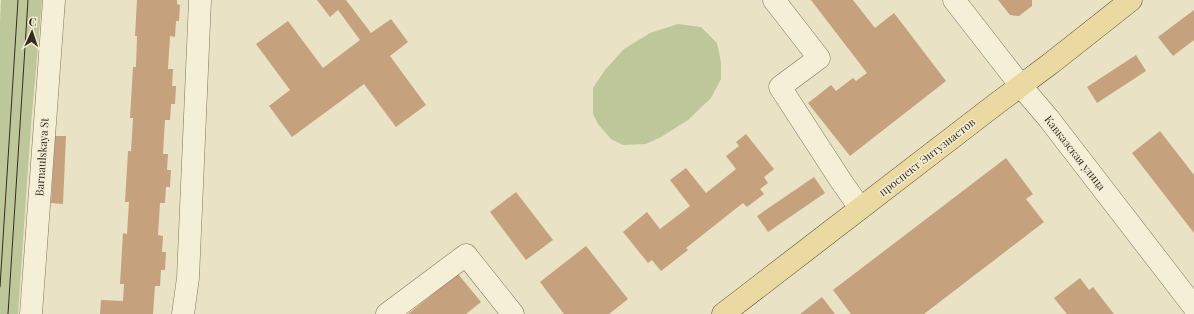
<svg xmlns="http://www.w3.org/2000/svg" width="1194" height="314" font-family="'Playfair Display',serif">
  <style>
    .green { fill: #bec79a }
    .building { fill: #c5a17e }
    .lines { fill: none; stroke-linecap: round; stroke-linejoin: round }
    .minor-casing { stroke: #83745d; stroke-width: 23 }
    .major-casing { stroke: #524230; stroke-width: 23 }
    .minor { stroke: #f6efd7; stroke-width: 22 }
    .major { stroke: #ead9a0; stroke-width: 22 }
    .tram { stroke: #352b1f; stroke-width: 1 }
    .labels { text-anchor: middle; stroke-width: 3; stroke-linejoin: round; paint-order: stroke }
    .street-label { font-size: 11px; fill: #352b1f; stroke: #f2ecd4 }
  </style>
  <rect width="100%" height="100%" fill="#eae2c5"/>
  <!-- green -->
  <g class="green">
    <path d="M1 0H42L31 125 18 314H0V23Z"/>
    <path d="M678 24 701 27 717 43 721 62V79L711 98 688 120 661 137 646 144 623 145 611 139 598 124 593 114V88L605 70 624 49 650 33Z"/>
  </g>
  <!-- building -->
  <g class="building">
    <path d="M137 0H177V4L180 5 179 21H176L175 37 170 36 168 69H173L172 86H176L175 104H171L170 120H165L163 154H168L167 170H171L170 187H166L165 203H160L158 235 163 236 162 252H166L165 270H161L160 286H155L153 314H100L101 300 123 301 124 284H120L123 233 127 234 129 202H125L128 151H131L133 118H130L133 67H136L137 36H135Z"/>
    <path d="M317 0H346L371 33 391 19 408 42 390 56 426 105 396 127 364 84 292 137 269 106 290 90 256 44 288 21 323 68 360 40 338 10 330 17Z"/>
    <path d="M811 0H853L875 28 894 13 946 81 850 156 808 103 831 85 836 91 853 78 856 81 867 73Z"/>
    <path d="M998 0H1032V6L1019 16 1010 15Z"/>
    <path d="M1194 10V40L1173 56 1158 37Z"/>
    <path d="M1136 55 1146 71 1097 103 1087 87Z"/>
    <path d="M1160 131 1194 175V233L1132 153Z"/>
    <path d="M746 134 774 169 764 177 768 183 760 189 764 194 747 207 743 203 686 248 688 250 661 271 652 260 648 263 623 232 647 212 660 229 690 206 670 180 686 168 706 193 736 169 726 156 739 146 736 142Z"/>
    <path d="M55 136H66L63 204 51 203Z"/>
    <path d="M1006 158 1033 194 1026 199 1044 222 924 314H851L833 290Z"/>
    <path d="M814 177 825 193 768 232 757 216Z"/>
    <path d="M516 192 553 240 526 260 490 212Z"/>
    <path d="M586 246 628 299 609 314H564L540 282Z"/>
    <path d="M458 274 481 302 466 314H408Z"/>
    <path d="M1080 278 1089 290 1093 287 1114 314H1067L1054 298Z"/>
    <path d="M822 297 835 314H800Z"/>
  </g>
  <g class="lines">
    <!-- minor casing -->
    <g class="minor-casing">
      <g id="minor">
        <path d="M774 0 819 58 780 87 841 181 860 208"/>
        <path d="M954 0 1021 86 1049 119 1194 307"/>
        <path d="M31 314 54 0"/>
        <path d="M183 314 188 278 200 0"/>
        <path d="M387 314 466 255 513 314"/>
      </g>
    </g>
    <!-- major casing -->
    <g class="major-casing">
      <path id="major" d="M723 314 996 104 1050 64 1131 0"/>
    </g>
    <!-- minor -->
    <use href="#minor" class="minor"/>
    <!-- major -->
    <use href="#major" class="major"/>
    <!-- tram -->
    <g class="tram">
      <path d="M0 287 18 0"/>
      <path d="M8 314 28 0"/>
    </g>
  </g>
  <g class="labels">
    <!-- street labels -->
    <g class="street-label">
      <text transform="translate(1075 153) rotate(52)" y="4">Кавказская улица</text>
      <text transform="translate(42 157) rotate(-86)" y="4">Barnaulskaya St</text>
      <text transform="translate(927 157) rotate(-38)" y="4">проспект Энтузиастов</text>
    </g>
  </g>
  <!-- north arrow -->
  <g transform="translate(32 32) rotate(3)" stroke="#f2ecd4" stroke-width="3" paint-order="stroke">
  <path d="M0-3L7 15L0 10L-7 15Z" fill="#352b1f"/>
  <text y="-6" font-size="11" font-weight="bold" text-anchor="middle" fill="#352b1f">С</text>
  </g>
</svg>
